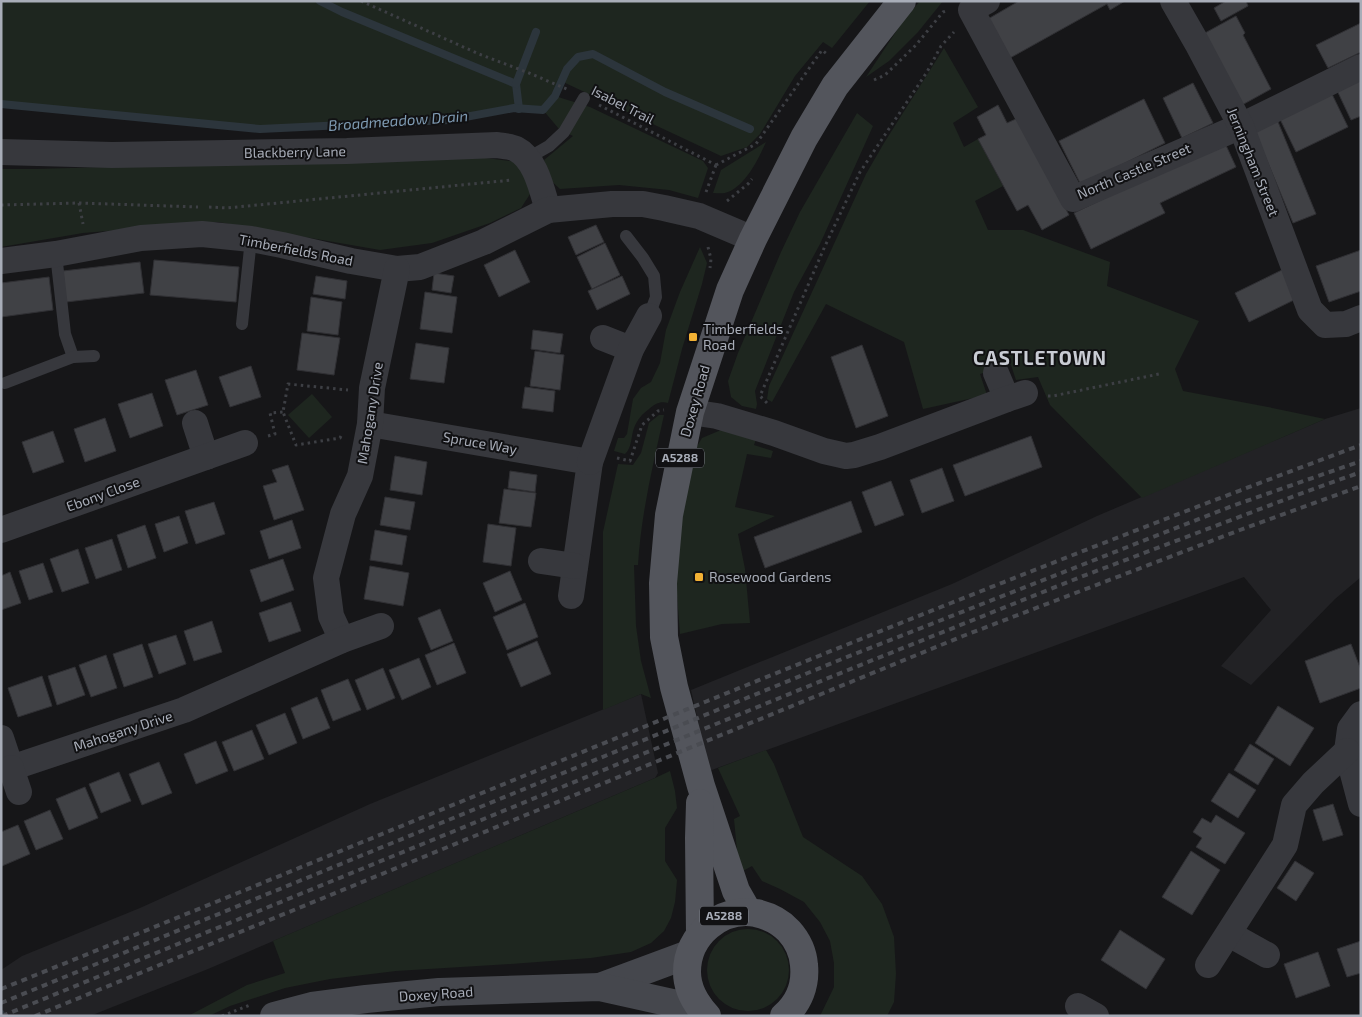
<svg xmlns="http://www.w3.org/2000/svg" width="1362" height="1017" font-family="'Exo 2',sans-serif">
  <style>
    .built { fill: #222225 }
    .green { fill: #1e261f }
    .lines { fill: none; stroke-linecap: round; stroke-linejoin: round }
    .stream { stroke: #2c353c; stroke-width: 8 }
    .building { fill: #404145; stroke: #303034 }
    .path { stroke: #3d3f44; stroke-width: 3; stroke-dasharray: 2.5 4; stroke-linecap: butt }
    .lane { stroke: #37383d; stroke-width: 12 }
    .street { stroke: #37383d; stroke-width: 26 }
    .secondary { stroke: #45474d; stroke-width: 28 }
    .primary { stroke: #53555c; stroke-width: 28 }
    .rail { stroke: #4a4c52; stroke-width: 4; stroke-dasharray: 6 5; stroke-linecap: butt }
    .poi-dot { fill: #f2b134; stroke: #111113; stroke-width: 2 }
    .labels { text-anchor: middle; stroke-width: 4; stroke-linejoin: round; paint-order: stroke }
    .shield { fill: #111113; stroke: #7b7e86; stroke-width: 1 }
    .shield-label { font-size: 12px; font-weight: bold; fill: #a8adb8 }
    .street-label { font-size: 14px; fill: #a8adb8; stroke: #111113 }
    .poi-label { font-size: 14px; fill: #a8adb8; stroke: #111113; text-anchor: start }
    .water-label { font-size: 15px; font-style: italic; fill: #7f9bb3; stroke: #111113 }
    .district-label { font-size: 19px; font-weight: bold; letter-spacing: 1px; fill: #c9ccd4; stroke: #111113 }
  </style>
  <rect width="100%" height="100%" fill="#161618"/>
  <!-- built -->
  <g class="built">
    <path d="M1361 408V577L1335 599 1251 685 1221 666 1271 610 1244 577 709 771 691 690 952 584 1097 516 1325 419Z"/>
    <path d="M641 694 658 773 655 778 208 969 90 1016H1V970L22 956 140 908 370 804Z"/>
  </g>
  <!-- green -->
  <g class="green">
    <path d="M1 1H870L832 48 823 42 795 76 760 134 747 147 721 156 561 81 555 96 590 107 703 161 708 168 698 198 669 190 619 185 560 189 547 177 544 160 573 136 559 129 543 110 514 108 449 120 260 129 1 104Z"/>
    <path d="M920 1H943L918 32 889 61 866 77 903 21Z"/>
    <path d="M944 48 978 107 953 123 964 147 978 139 1003 186 975 201 988 230H1023L1110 262 1107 286 1199 321 1175 369 1183 391 1268 407 1325 419 1142 498 1050 405 1038 377 1016 380 1011 365 980 374 987 395 923 409 904 342 826 304 772 402 767 399 769 386 866 174 884 143Z"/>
    <path d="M857 113 873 126 820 244 794 292 755 391 757 404 756 409 742 406 731 397 728 381 738 353 781 252 800 212Z"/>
    <path d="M766 142C759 158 746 185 728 192 724 194 717 193 713 193L721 170Z"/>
    <path d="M478 157 517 162 532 191 521 208 490 223 432 243 380 250 218 222 83 233 1 247V169H34Z"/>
    <path d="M700 247 707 263 702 284 682 349 668 403C660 401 655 404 649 409 642 414 637 420 634 428 631 436 632 448 625 454L614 451 618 438H624L627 434 633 399 641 388 651 382 660 363 666 330 680 292Z"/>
    <path d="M312 394 332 417 309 438 288 415Z"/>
    <path d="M659 415H664C653 465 641 514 638 565H634L636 626 641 661 651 698 641 694 603 710V532L618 464 633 465 641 453 649 423Z"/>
    <path d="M721 430 757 437 754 445 773 451 771 458 747 454 735 507 775 516 738 534 745 569 750 623 722 624 680 634 677 596V554L680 517 694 451 702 438Z"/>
    <path d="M766 750 774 764 803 837 862 876 882 904 894 937 896 974 894 1002 887 1016H820L834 987V963L830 941 820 922 804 902 780 889 762 881 752 866 741 872 738 861 734 819 740 816 718 768Z"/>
    <path d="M670 771 675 791 677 808 665 828V861L677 880 675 902 671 918 664 931 651 943 631 952 591 958 511 964 396 971 330 979 285 988 230 1006 209 1016H188L247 985 285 973 273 941 655 778Z"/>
    <circle cx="748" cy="970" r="41"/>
  </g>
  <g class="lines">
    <!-- stream -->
    <g class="stream">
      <path d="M320 1 342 12 516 84 519 109"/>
      <path d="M516 84 536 32"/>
      <path d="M1 104 260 129 449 120 514 108 543 110 555 96 567 69 578 57 593 54 665 92 750 129"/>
      <path d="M1 1014 2 1016"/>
    </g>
  </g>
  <!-- building -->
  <g class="building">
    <path d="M1019 1H1125L1110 10 1107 4 1010 58 988 19Z"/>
    <path d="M1226 1H1246L1248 6 1221 21 1214 8Z"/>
    <path d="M1236 16 1245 33 1243 35 1271 89 1242 105 1205 33Z"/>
    <path d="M1361 23V52L1328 68 1316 45Z"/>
    <path d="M1361 72V116L1351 120 1334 84Z"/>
    <path d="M1193 83 1213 123 1182 138 1163 98Z"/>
    <path d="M1330 90 1348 127 1296 152 1278 115Z"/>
    <path d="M1144 99 1165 143 1081 185 1059 141Z"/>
    <path d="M998 105 1007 123 1018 118 1069 215 1042 230 1028 205 1017 211 978 139 986 135 977 117Z"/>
    <path d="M1276 117 1316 214 1293 223 1253 127Z"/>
    <path d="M1224 141 1236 167 1160 203 1165 213 1091 249 1074 213Z"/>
    <path d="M596 225 604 242 576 255 568 237Z"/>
    <path d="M605 243 620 275 592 289 577 257Z"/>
    <path d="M515 250 530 282 499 297 484 265Z"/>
    <path d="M1361 250V291L1329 302 1316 266Z"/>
    <path d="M154 260 239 267 236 302 150 295Z"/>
    <path d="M140 262 144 293 66 302 63 271Z"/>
    <path d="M1284 269 1298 298 1249 322 1235 293Z"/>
    <path d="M434 273 454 276 451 293 432 290Z"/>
    <path d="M316 276 347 281 345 299 313 294Z"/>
    <path d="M622 276 630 294 597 310 588 291Z"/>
    <path d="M49 277 53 310 1 317V283Z"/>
    <path d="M425 292 457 297 452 333 420 329Z"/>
    <path d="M311 297 342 302 338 335 307 331Z"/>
    <path d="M533 330 563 334 560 353 531 349Z"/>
    <path d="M302 333 340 338 334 375 297 370Z"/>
    <path d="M416 343 449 348 444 383 410 379Z"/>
    <path d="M862 345 888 416 856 428 831 357Z"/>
    <path d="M535 351 564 355 560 390 530 386Z"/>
    <path d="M251 366 261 397 230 407 219 377Z"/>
    <path d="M196 370 208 405 177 415 165 380Z"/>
    <path d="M525 387 555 391 553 412 522 408Z"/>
    <path d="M152 393 163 426 130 438 118 404Z"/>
    <path d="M105 418 116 451 85 462 74 429Z"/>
    <path d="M53 431 64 462 33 473 22 442Z"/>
    <path d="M1031 436 1042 467 965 496 953 465Z"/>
    <path d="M395 456 427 462 422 495 390 490Z"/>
    <path d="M288 465 304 510 274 520 263 486 277 482 272 470Z"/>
    <path d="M942 468 954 501 922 513 910 480Z"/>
    <path d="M510 471 537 475 535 492 508 488Z"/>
    <path d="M891 481 904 515 875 526 862 492Z"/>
    <path d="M504 489 536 493 531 527 499 523Z"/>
    <path d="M385 497 415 502 410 530 380 525Z"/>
    <path d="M851 501 862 532 765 568 754 537Z"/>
    <path d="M214 502 225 534 196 544 185 511Z"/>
    <path d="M179 516 188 543 164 552 155 524Z"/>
    <path d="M292 520 301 548 269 559 260 531Z"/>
    <path d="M488 524 516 528 511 566 483 562Z"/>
    <path d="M145 525 156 558 128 568 117 535Z"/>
    <path d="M375 530 407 536 402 565 370 560Z"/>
    <path d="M112 539 122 570 96 579 85 548Z"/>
    <path d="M78 549 89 583 62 592 50 559Z"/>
    <path d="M283 559 294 590 261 602 250 570Z"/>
    <path d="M43 563 53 592 29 600 19 571Z"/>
    <path d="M370 566 409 573 403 606 364 599Z"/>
    <path d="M510 571 522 600 495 612 483 583Z"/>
    <path d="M10 572 21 603 1 610V576Z"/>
    <path d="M291 602 301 631 269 642 259 613Z"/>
    <path d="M525 603 538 637 507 650 493 617Z"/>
    <path d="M440 609 453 641 431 650 418 618Z"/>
    <path d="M212 621 222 652 194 661 184 631Z"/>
    <path d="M176 635 186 664 159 674 148 644Z"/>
    <path d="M537 641 551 674 521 687 507 654Z"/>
    <path d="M454 643 466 673 437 685 425 655Z"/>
    <path d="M142 644 153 677 124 687 113 654Z"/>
    <path d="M1351 644 1361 670V688L1320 703 1305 661Z"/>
    <path d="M106 655 117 688 91 697 79 665Z"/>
    <path d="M419 658 431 687 402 700 389 670Z"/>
    <path d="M75 667 85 695 57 705 48 676Z"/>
    <path d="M383 668 395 698 367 710 355 680Z"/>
    <path d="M42 676 52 706 18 717 8 688Z"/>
    <path d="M348 679 361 710 333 721 321 690Z"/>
    <path d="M317 697 330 728 303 739 291 708Z"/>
    <path d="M1278 706 1314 728 1290 766 1255 743Z"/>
    <path d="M285 713 297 743 269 755 256 725Z"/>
    <path d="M252 730 264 759 234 771 222 742Z"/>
    <path d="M216 741 228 771 196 784 184 754Z"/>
    <path d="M1250 744 1274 759 1258 785 1234 770Z"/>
    <path d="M159 762 172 793 142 805 129 774Z"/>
    <path d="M119 772 131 801 101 813 89 784Z"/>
    <path d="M1229 773 1256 790 1238 818 1211 801Z"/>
    <path d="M85 787 98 818 69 830 56 799Z"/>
    <path d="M1333 804 1343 835 1323 841 1313 810Z"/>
    <path d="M50 810 63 839 36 850 24 821Z"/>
    <path d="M1216 815 1245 833 1225 864 1196 847 1202 838 1193 832 1202 818 1211 823Z"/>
    <path d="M18 825 30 854 2 866 1 832Z"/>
    <path d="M1191 851 1220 870 1192 915 1162 897Z"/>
    <path d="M1295 861 1314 873 1296 901 1277 888Z"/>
    <path d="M1120 930 1165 959 1146 989 1101 960Z"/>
    <path d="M1361 941V973L1347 977 1337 949Z"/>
    <path d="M1318 952 1330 986 1296 998 1284 964Z"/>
  </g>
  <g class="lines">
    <!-- path -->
    <g class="path">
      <path d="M361 1 479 54 529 73 569 90"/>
      <path d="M874 80 885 75 916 45 943 12 946 11"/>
      <path d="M599 105 716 165"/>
      <path d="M716 165 756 144 822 50 828 55"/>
      <path d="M706 192 716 165"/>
      <path d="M727 201 749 183 752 179"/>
      <path d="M79 203 83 224"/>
      <path d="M1 205 79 203 198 207"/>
      <path d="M209 207 227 208 512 180"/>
      <path d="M708 247 711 259 710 268"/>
      <path d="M1048 396H1053L1159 374"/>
      <path d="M767 403 760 396 825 246 860 172 927 72 941 46 954 32"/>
      <path d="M268 436 275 434 270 413 283 412"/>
      <path d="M341 436 340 438 296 445 283 412 288 384 348 390"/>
      <path d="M617 458 630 461 642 425 658 411 664 410"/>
      <path d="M222 1016 250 1005"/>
    </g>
    <!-- lane -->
    <g class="lane">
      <path d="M528 158 549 146 564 132 584 98"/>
      <path d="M626 236 643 258 654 276 656 297 649 316"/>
      <path d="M56 254 65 334 73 357"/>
      <path d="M242 324 251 239"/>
      <path d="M5 383 73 357 94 356"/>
    </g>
    <!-- street -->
    <g class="street">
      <path d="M987 1 971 10 1073 199 1241 126 1361 67"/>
      <path d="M1173 1 1197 43 1241 126 1310 310 1325 325 1346 324 1361 318"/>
      <path d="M1 152 112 155 347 151 497 145C502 146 511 146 516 149 536 159 542 191 548 210"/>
      <path d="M1 261 56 254 141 238 202 234 251 239 282 245 351 261 397 269 420 267 484 242 548 210 612 204H643L664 208 699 216 753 239"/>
      <path d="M603 338 631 349"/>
      <path d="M996 373 1007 399"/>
      <path d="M690 412 717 416 774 433 824 451 846 456 854 455 880 447 1007 399 1025 393"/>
      <path d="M195 423 206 457"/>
      <path d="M370 424 590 462 571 596"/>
      <path d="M590 462 631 349 649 316"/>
      <path d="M1 530 245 443"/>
      <path d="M541 561 575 566"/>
      <path d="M342 640 331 616 326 578 343 514 360 476 370 424 372 388 397 269"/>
      <path d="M1361 714 1350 729 1347 751 1361 804"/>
      <path d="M1 738 11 768 184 710 342 640 381 626"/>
      <path d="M11 768 19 792"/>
      <path d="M1229 934 1267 955"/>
      <path d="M1208 965 1285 845 1294 805 1313 783 1347 751"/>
      <path d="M1078 1006 1096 1016"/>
    </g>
    <!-- secondary -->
    <g class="secondary">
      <path d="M600 987 689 954"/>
      <path d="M274 1016 312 1006 366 999 439 992 600 987 672 1003 699 1006"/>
    </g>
    <!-- primary -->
    <g class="primary">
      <path d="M748 912 736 891 701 786 674 687 664 637 663 583 669 515 690 412 730 290 753 239 804 138 835 86 902 1"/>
      <path d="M700 934 699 838 700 803"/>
      <path d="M707 1016C696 1004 687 988 687 972 687 935 721 907 756 913 769 916 780 921 789 931 798 941 803 952 804 965 806 985 799 1003 784 1016"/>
    </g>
    <!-- rail -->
    <g class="rail">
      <path d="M1 989C454 807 903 615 1361 445"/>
      <path d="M1 1003 842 659 1232 506 1361 461"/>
      <path d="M2 1016 848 670 1078 578 1305 492 1361 472"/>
      <path d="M35 1016 963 636 1240 530 1361 486"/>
    </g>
  </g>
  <!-- markers -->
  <g class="poi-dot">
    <rect x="688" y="332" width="10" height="10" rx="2.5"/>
    <rect x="694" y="572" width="10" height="10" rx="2.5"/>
  </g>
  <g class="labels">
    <!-- shield labels -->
    <g class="shield">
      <rect x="656" y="448.5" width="48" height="19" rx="4"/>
      <rect x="700" y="906.5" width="48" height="19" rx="4"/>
    </g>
    <g class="shield-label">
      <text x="680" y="462">A5288</text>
      <text x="724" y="920">A5288</text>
    </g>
    <!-- street labels -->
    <g class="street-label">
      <text transform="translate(623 105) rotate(27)" y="5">Isabel Trail</text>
      <text transform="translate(295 152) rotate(-1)" y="5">Blackberry Lane</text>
      <text transform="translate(1253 162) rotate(68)" y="5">Jerningham Street</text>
      <text transform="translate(1134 171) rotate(-23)" y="5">North Castle Street</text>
      <text transform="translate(296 250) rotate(11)" y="5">Timberfields Road</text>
      <text transform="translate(695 401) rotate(-74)" y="5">Doxey Road</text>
      <text transform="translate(370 413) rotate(-81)" y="5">Mahogany Drive</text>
      <text transform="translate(480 443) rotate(10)" y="5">Spruce Way</text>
      <text transform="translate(103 494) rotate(-20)" y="5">Ebony Close</text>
      <text transform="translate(123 731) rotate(-18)" y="5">Mahogany Drive</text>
      <text transform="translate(436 994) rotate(-4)" y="5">Doxey Road</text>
    </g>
    <!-- poi labels -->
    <g class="poi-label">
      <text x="703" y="334">Timberfields<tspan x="703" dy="16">Road</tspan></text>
      <text x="709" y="582">Rosewood Gardens</text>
    </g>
    <!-- water labels -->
    <g class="water-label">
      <text transform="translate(398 121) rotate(-4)" y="5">Broadmeadow Drain</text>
    </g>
    <!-- district labels -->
    <g class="district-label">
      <text x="1040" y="365">CASTLETOWN</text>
    </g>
  </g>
  <!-- border -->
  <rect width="1362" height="1017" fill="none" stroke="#a8adb8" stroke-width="5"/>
</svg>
